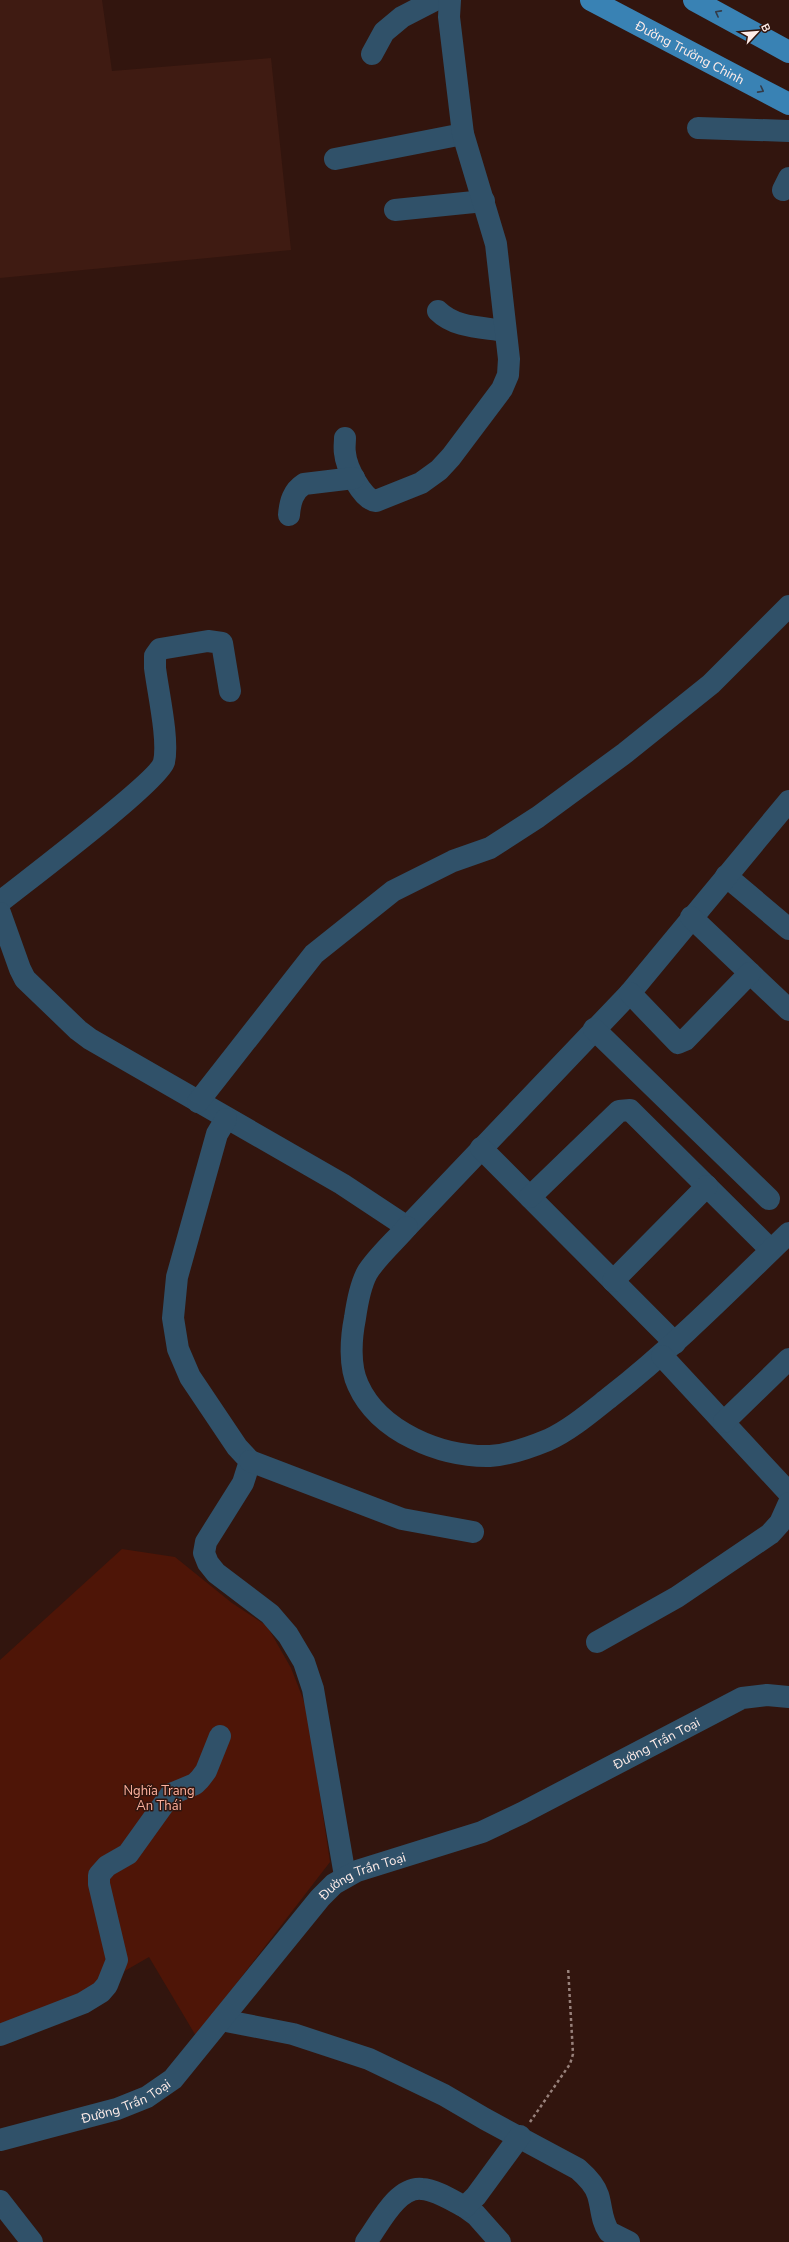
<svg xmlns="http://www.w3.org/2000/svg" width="789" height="2242" font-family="'Nunito Sans',sans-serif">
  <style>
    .built { fill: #3f1b12 }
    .green { fill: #4e1507 }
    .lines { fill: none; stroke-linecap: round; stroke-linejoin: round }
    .path { stroke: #98817b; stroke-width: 2.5; stroke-dasharray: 3 3; stroke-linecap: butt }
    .minor { stroke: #305169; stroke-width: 22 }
    .major { stroke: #3982b4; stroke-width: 22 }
    .oneway { stroke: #343b48 }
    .labels { text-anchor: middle; stroke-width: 3; stroke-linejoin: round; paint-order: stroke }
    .street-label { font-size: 13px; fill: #ffede9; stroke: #32150e }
    .park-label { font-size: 13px; fill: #fbb09d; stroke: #32150e }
  </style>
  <rect width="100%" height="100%" fill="#32150e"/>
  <!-- built -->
  <path class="built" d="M0 0H102L112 71 271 58 291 250 0 278Z"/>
  <!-- green -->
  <path class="green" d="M122 1549 175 1557 232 1603 267 1626 291 1668 307 1709 330 1862 196 2036 149 1957 0 2043V1660Z"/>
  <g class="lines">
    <!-- path -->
    <path class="path" d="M530 2122 570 2064 573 2054 568 1967"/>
    <!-- minor -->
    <g class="minor">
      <path d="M372 54 384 32 402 17 435 0"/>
      <path d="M698 128 789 131"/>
      <path d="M335 159 463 134"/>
      <path d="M783 190 789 178"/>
      <path d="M395 210 484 201"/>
      <path d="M438 311C455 328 482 327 505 331"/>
      <path d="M345 438C345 443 344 448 345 453 346 466 362 500 376 501L421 483 439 470 451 457 502 389 508 375 509 359 496 244 463 134 449 17 450 0"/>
      <path d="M289 515C290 502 293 491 304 484L354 478"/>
      <path d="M726 876 789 929"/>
      <path d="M0 902C25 882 159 781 164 762 169 740 158 692 155 668V656L160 649 208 641 222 643 230 691"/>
      <path d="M0 913 20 969 25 979 78 1030 90 1039 342 1184 407 1227 630 993 789 801"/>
      <path d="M691 917 789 1010"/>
      <path d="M630 993 678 1043 685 1040 750 973"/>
      <path d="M594 1029 769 1199"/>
      <path d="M198 1102 314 954 393 891 453 861 490 848 538 817 625 753 711 684 789 606"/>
      <path d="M226 1119 217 1134 177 1277 173 1318 178 1349 190 1377 237 1447 250 1461 243 1483 206 1542 204 1553 208 1563 216 1573 270 1614 288 1635 304 1662 313 1689 345 1876"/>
      <path d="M481 1148 675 1343"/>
      <path d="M530 1197 619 1111 630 1110 771 1250"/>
      <path d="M407 1227C396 1240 375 1259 367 1273 360 1286 357 1304 355 1318 351 1338 349 1366 358 1385 379 1432 441 1457 490 1456 508 1455 531 1447 548 1440 570 1430 591 1412 610 1397 674 1347 731 1289 789 1233"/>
      <path d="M613 1281 707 1186"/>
      <path d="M662 1356 789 1493"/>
      <path d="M724 1422 789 1359"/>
      <path d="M250 1461 402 1519 473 1532"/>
      <path d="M597 1642 677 1597 770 1534 780 1523 789 1503"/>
      <path d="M221 2020 293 2034 369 2059 444 2095 485 2119 578 2169C586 2176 595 2185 598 2195 602 2208 601 2220 609 2232L629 2242"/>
      <path d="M0 2035 83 2003 101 1992 107 1985 117 1960 99 1884V1875L107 1866 128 1854 171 1794 195 1784 200 1779 206 1771 220 1736"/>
      <path id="s1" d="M0 2140 117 2109 147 2097 173 2079 320 1898 334 1884 357 1871 482 1832 522 1813 742 1698 767 1695 789 1697"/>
      <path d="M0 2201 32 2242"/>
      <path d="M465 2207 476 2215 500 2242"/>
      <path d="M366 2242C379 2225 397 2186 422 2189 437 2190 453 2201 465 2207L476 2196 520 2136"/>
    </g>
    <!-- major -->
    <g class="major">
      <path id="s2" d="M591 0 789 104"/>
      <path d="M694 0 789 52"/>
    </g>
  </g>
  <!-- one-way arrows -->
  <defs><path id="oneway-chevron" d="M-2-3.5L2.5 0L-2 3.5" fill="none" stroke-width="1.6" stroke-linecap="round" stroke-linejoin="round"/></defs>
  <g class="oneway">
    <use href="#oneway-chevron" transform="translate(718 13) rotate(-152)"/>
    <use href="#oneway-chevron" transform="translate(761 90) rotate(28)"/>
  </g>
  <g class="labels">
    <!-- street labels -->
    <g class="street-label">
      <text dy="5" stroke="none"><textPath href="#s2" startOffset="112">Đường Trường Chinh</textPath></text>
      <text dy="5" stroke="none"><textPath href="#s1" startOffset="791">Đường Trần Toại</textPath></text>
      <text dy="5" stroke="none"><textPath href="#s1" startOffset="467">Đường Trần Toại</textPath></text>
      <text dy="5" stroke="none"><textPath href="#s1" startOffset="132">Đường Trần Toại</textPath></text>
    </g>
    <!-- park labels -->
    <g class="park-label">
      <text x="159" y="1795">Nghĩa Trang<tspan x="159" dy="15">An Thái</tspan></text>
    </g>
  </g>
  <!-- north arrow -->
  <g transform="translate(757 32) rotate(64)" stroke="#32150e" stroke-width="3" paint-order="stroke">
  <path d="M0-3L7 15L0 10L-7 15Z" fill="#ffede9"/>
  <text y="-6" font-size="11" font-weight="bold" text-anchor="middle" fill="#ffede9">B</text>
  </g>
</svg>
